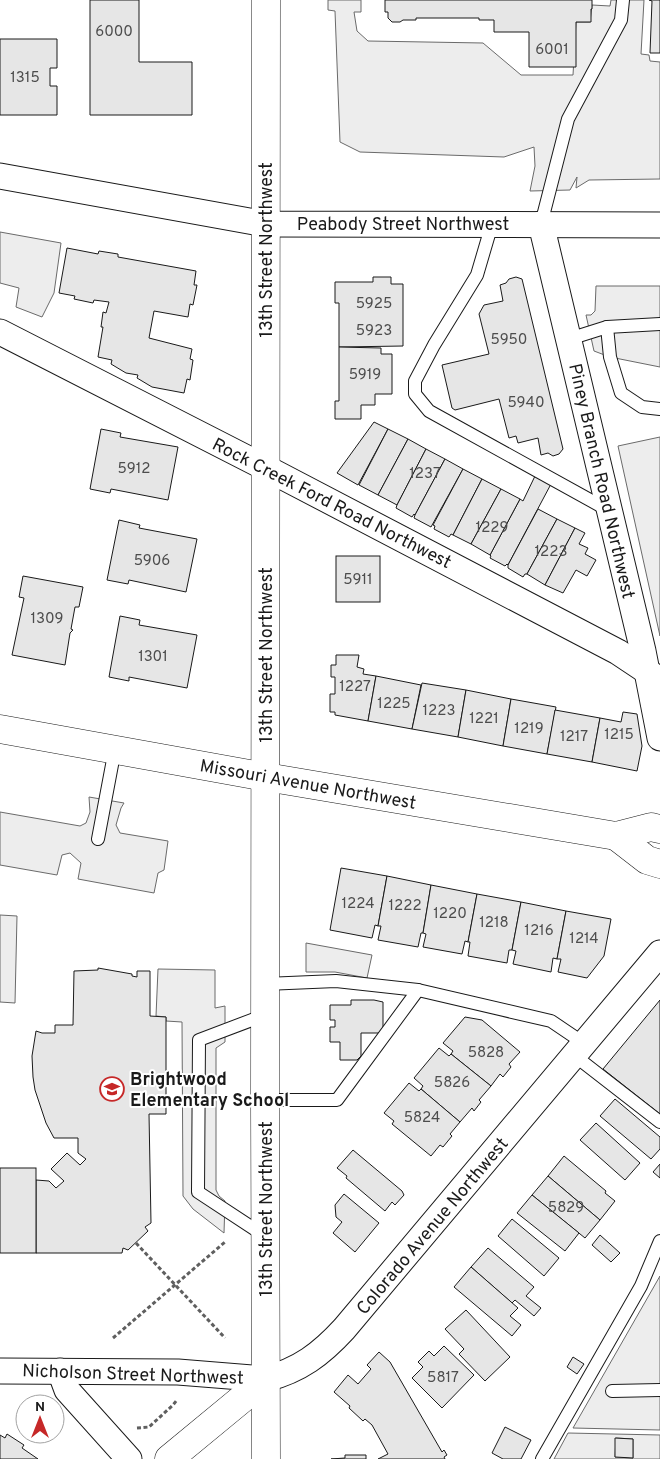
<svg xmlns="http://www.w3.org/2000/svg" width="660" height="1459" font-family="Overpass,sans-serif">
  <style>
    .built { fill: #ededed; stroke: #6a6a6a; fill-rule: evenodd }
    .building { fill: #e6e6e6; stroke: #1a1a1a }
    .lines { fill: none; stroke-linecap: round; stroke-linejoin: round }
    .lane-casing { stroke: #1a1a1a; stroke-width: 14 }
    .street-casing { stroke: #1a1a1a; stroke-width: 27 }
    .secondary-casing { stroke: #1a1a1a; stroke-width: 29 }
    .primary-casing { stroke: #1a1a1a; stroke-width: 29 }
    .path { stroke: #5f5f5f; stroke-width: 3; stroke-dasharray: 4 2.5; stroke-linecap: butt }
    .lane { stroke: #fff; stroke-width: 12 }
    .street { stroke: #fff; stroke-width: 25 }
    .secondary { stroke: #fff; stroke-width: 28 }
    .primary { stroke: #fff; stroke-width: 28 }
    .labels { text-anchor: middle; stroke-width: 4; stroke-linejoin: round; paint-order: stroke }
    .number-label { font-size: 15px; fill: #4d4d4d }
    .street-label { font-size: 18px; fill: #1a1a1a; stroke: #fff }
    .poi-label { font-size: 18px; font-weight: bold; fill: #1a1a1a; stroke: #fff; text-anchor: start }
  </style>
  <rect width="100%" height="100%" fill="#fff"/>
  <!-- built -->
  <g class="built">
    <path d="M328 0H361V12H354L357 31 368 41 483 43 521 75H573L576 22H590L592 5 610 6 611 0H644L641 54 649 55 650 61 660 62V179L589 180 576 188 577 177 570 190 530 191 535 166 534 147 504 157 360 152 340 142 335 11 328 10Z"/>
    <path d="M0 232 61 243 54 293 42 317 16 307 19 288 0 283Z"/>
    <path d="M596 286H660V367L610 357 594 351 586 315H591L595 311Z"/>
    <path d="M660 437V636L618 446Z"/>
    <path d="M89 797 124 803 121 808 116 825 120 833 168 841 164 870 158 873 154 893 78 879 81 863 70 853 62 855 57 875 0 865V812L80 826 86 823 90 812Z"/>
    <path d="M0 915 17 916 15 1003 0 1002Z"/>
    <path d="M306 943 372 955 367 978 335 972H306Z"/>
    <path d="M158 969 215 970V1008L225 1006V1042L216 1048V1190L219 1196 225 1201 224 1233 193 1209 183 1196 182 1022 166 1021V1017L156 1016Z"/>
    <path d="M660 1276V1430L573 1428Z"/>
    <path d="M568 1433 660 1435V1459H554ZM616 1438 633 1439V1458L615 1457Z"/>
  </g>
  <!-- building -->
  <g class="building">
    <path d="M90 0H139V62H192V115H90Z"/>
    <path d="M385 0H592V9H591V22H576V67H529V32H494V20H479V18H416V20H403L400 22H392L388 18V12H385Z"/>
    <path d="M649 0H660V53H650L652 1Z"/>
    <path d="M0 39H57V68H50V86H57V115H0Z"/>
    <path d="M67 248 98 254 99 251 118 254V257L196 271 194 285H197L193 305 190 304 188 317 154 311 149 338 192 349 190 359 193 360 190 380 187 379 184 393 152 387 137 378 138 375 126 373 111 364 112 360 98 357 103 327H101L103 312 106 313 109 302 94 300 93 303 74 299 75 296 59 293Z"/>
    <path d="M373 277H391V284H403V346L339 347V303H335V282H373Z"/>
    <path d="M516 277 522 279 563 449 559 454 553 456 548 453 541 455 538 438 518 443 516 436 509 438 499 399 455 410 452 408 442 365 489 354 479 314 484 305 503 301 500 285 506 283 509 279Z"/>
    <path d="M339 347 381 348V354H392V394H375V405H361V419H335V401H339Z"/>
    <path d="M374 422 388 429 358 485 337 473Z"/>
    <path d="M101 429 121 433 120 437 178 447 168 500 111 489 110 493 90 489Z"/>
    <path d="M388 429 408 439 378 495 359 485Z"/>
    <path d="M408 439 426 449 397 505 378 495Z"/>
    <path d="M426 449 445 459 415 515 414 514 412 517 396 508 397 505Z"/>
    <path d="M445 459 463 469 431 527 414 518 415 515Z"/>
    <path d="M463 469 482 479 454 533 453 535 451 534 449 537 434 529 435 526 433 525Z"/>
    <path d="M535 476 551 484 508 565 507 564 505 566 490 558 491 556 490 555 520 499 523 501Z"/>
    <path d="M482 479 501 489 471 544 453 535Z"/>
    <path d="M501 489 520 499 490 555 471 544Z"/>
    <path d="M538 509 557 519 527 574H525L523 577 508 568V565Z"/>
    <path d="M557 519 575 528 545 585 527 574Z"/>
    <path d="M119 520 140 525 139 528 197 539 186 592 129 580 128 584 107 580Z"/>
    <path d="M575 528 585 533 579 544 588 548 585 554 596 560 587 576 576 570 563 593 545 585Z"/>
    <rect x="336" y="556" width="44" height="46"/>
    <path d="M23 576 83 587 79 607H75L71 629 73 630 70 633 65 665 12 655 24 598 19 597Z"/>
    <path d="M120 616 140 620 139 625 197 635 187 688 129 677V681L109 677Z"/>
    <path d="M336 655H359L357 667 364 669 363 674 376 676 368 721 335 715V712H330V694H335V677H331V665H336Z"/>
    <path d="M376 676 421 685 412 729 368 721Z"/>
    <path d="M422 683 466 690 458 737 412 729Z"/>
    <path d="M466 690 511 699 503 746 458 737Z"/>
    <path d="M511 699 556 707 547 754 503 746Z"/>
    <path d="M555 710 600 718 592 762 547 754Z"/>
    <path d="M623 712 637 714 642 746 637 771 592 762 600 718 621 722Z"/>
    <path d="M341 868 387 876 378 926 375 925 372 938 330 930Z"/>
    <path d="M387 876 431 885 423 933H421L418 947 378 940 381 926H378Z"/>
    <path d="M431 885 477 894 468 942 465 941 462 954 423 947 426 934 423 933Z"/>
    <path d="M477 894 521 902 512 950H509L507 963 468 956 470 942H468Z"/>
    <path d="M521 902 566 911 557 959 553 958 551 972 513 964 516 951 512 950Z"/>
    <path d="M566 911 611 919 604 956 587 978 558 972 561 959H557Z"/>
    <path d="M98 968 132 974V976L137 977V971H150V1016L166 1017V1114H149L151 1223 145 1227 148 1231 128 1250 123 1248 122 1253H36V1180L49 1181 56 1188 64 1181 51 1169 67 1153 80 1165 86 1159 78 1153V1138H54L46 1123 35 1090 33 1077 32 1056 36 1031 42 1033H55V1025H73L74 971 98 970Z"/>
    <path d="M351 1000H374L383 1002V1029L380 1033H361V1056L357 1060H340V1042H330V1027H335V1020H330V1005H351Z"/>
    <path d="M660 1000V1114L603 1069Z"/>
    <path d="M465 1017 482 1020 520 1052 509 1064 511 1067 503 1077 500 1074 491 1086 451 1054 453 1051 443 1043Z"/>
    <path d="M439 1048 449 1056 451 1054 491 1086 479 1100 481 1102 474 1111 472 1108 460 1122 421 1089 423 1086 414 1078Z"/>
    <path d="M409 1083 419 1091 421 1089 460 1122 450 1134 452 1136 443 1147 440 1145 431 1156 392 1124 394 1121 384 1113Z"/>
    <path d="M615 1099 660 1137V1149L651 1159 600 1116Z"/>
    <path d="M596 1123 640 1163 625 1180 580 1140Z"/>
    <path d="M353 1150 402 1191 404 1195 395 1205 392 1202 385 1211 346 1178 347 1176 337 1168Z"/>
    <path d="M564 1156 606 1191 605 1193 615 1201 600 1220 548 1176Z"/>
    <path d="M660 1164V1178L653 1172Z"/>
    <rect x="0" y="1168" width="36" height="85"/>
    <path d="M548 1176 600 1220 585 1238 532 1195Z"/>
    <path d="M344 1194 379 1223 355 1252 333 1233 342 1222 336 1217 335 1205Z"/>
    <path d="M532 1195 579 1233 565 1251 517 1213Z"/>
    <path d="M512 1219 559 1258 544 1276 498 1236Z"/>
    <path d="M600 1235 620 1253 611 1262 592 1245Z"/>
    <path d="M488 1248 534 1287 526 1296 541 1308 534 1316 515 1300 512 1303 471 1267Z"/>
    <path d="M471 1267 518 1308 510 1316 521 1325 512 1336 454 1287Z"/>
    <path d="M466 1310 510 1357 485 1381 459 1354 464 1349 445 1329Z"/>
    <path d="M444 1346 474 1375 442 1408 412 1378 423 1367 418 1362 429 1351 434 1356Z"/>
    <path d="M379 1352 390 1362 442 1452 444 1450 447 1455 444 1457 445 1459H378L388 1454 372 1425 365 1419 363 1421 349 1408 350 1406 334 1392 348 1375 358 1384 371 1369 367 1365Z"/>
    <path d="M573 1357 584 1364 577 1374 567 1367Z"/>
    <path d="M505 1427 531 1440 521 1459H503L492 1453Z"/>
    <path d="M7 1434 24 1445 22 1448 38 1459H0V1435L5 1438Z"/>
    <path d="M615 1438 633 1439V1458L615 1457Z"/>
    <path d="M345 1455H366V1459H331L345 1458Z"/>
  </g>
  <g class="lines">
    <!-- lane casing -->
    <g class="lane-casing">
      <g id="lane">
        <path d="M492 224 477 275 434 345 415 381V394L429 411 608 510"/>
        <path d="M541 224 568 119 621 20 623 0"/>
        <path d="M607 327 610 357 621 393 642 407 660 409"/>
        <path d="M569 339 607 327 660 324"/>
        <path d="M98 839 115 749"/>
        <path d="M265 984 336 981 418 990 551 1021 585 1044"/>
        <path d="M575 1056 660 1122"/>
        <path d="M265 1100H337L418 990"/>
        <path d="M265 1236 198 1192 199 1040 265 1015"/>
        <path d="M612 1391 660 1390"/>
        <path d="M542 1459 641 1286 660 1241"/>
      </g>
    </g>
    <!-- street casing -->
    <g class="street-casing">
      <g id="street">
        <path d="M0 176 266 224 660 225"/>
        <path d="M541 224 643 651 660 738"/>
        <path d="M0 332 266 468 618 652 660 680"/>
        <path d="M0 1371 178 1372 266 1379C300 1370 321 1354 344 1329L660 953"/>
        <path d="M60 1371 67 1390 129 1459"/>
      </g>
    </g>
    <!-- secondary casing -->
    <g class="secondary-casing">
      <g id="secondary">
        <path d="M266 0 265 1100 266 1459"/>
        <path d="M169 1459 266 1379"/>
      </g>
    </g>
    <!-- primary casing -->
    <g class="primary-casing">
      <g id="primary">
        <path d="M0 729 266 777 616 836 651 827 660 829"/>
        <path d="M616 836 647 860 660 864"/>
      </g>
    </g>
    <!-- path -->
    <g class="path">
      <path d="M136 1243 225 1338"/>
      <path d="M113 1338 225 1242"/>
      <path d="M137 1428 149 1427 173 1405 177 1400"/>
    </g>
    <!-- lane -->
    <use href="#lane" class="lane"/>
    <!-- street -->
    <use href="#street" class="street"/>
    <!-- secondary -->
    <use href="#secondary" class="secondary"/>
    <!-- primary -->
    <use href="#primary" class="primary"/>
  </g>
  <!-- icons -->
  <defs>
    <g id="school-ring" transform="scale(1.25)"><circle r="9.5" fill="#fff" stroke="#c62828" stroke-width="1.5"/><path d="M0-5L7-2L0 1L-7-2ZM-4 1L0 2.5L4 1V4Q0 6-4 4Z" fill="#c62828"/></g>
  </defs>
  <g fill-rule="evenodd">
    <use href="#school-ring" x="112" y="1089"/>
  </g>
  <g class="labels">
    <!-- number labels -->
    <g class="number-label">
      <text x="114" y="36">6000</text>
      <text x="552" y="54">6001</text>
      <text x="25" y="82">1315</text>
      <text x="374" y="308">5925</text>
      <text x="374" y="335">5923</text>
      <text x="509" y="344">5950</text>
      <text x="365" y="379">5919</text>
      <text x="526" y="407">5940</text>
      <text x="134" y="473">5912</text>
      <text x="425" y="478">1237</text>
      <text x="492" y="532">1229</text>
      <text x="551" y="556">1223</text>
      <text x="152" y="565">5906</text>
      <text x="358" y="584">5911</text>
      <text x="47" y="623">1309</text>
      <text x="153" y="661">1301</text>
      <text x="355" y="691">1227</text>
      <text x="394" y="708">1225</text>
      <text x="439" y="715">1223</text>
      <text x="484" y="723">1221</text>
      <text x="529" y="733">1219</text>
      <text x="619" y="739">1215</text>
      <text x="574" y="741">1217</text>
      <text x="358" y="908">1224</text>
      <text x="405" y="910">1222</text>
      <text x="450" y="918">1220</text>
      <text x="494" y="927">1218</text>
      <text x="539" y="935">1216</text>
      <text x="584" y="943">1214</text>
      <text x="486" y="1057">5828</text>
      <text x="452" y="1087">5826</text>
      <text x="422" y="1122">5824</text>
      <text x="566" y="1212">5829</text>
      <text x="443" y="1382">5817</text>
    </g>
    <!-- street labels -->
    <g class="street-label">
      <text x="403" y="230">Peabody Street Northwest</text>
      <text transform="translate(266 250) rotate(-90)" y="6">13th Street Northwest</text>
      <text transform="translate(602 481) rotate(77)" y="6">Piney Branch Road Northwest</text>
      <text transform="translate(332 503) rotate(27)" y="6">Rock Creek Ford Road Northwest</text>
      <text transform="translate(266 655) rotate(-90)" y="6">13th Street Northwest</text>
      <text transform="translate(308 784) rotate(10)" y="6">Missouri Avenue Northwest</text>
      <text transform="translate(266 1209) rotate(-90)" y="6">13th Street Northwest</text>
      <text transform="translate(432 1226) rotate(-50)" y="6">Colorado Avenue Northwest</text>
      <text transform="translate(133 1374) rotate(2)" y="6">Nicholson Street Northwest</text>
    </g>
    <!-- poi labels -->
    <g class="poi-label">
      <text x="130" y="1085">Brightwood<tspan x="130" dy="21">Elementary School</tspan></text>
    </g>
  </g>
  <!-- north arrow -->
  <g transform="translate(40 1419)"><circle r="24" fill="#ffffff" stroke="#a3a3a3"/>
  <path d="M0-4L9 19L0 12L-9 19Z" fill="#c62828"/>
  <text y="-8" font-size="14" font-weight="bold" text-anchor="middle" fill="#1a1a1a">N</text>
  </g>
</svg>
